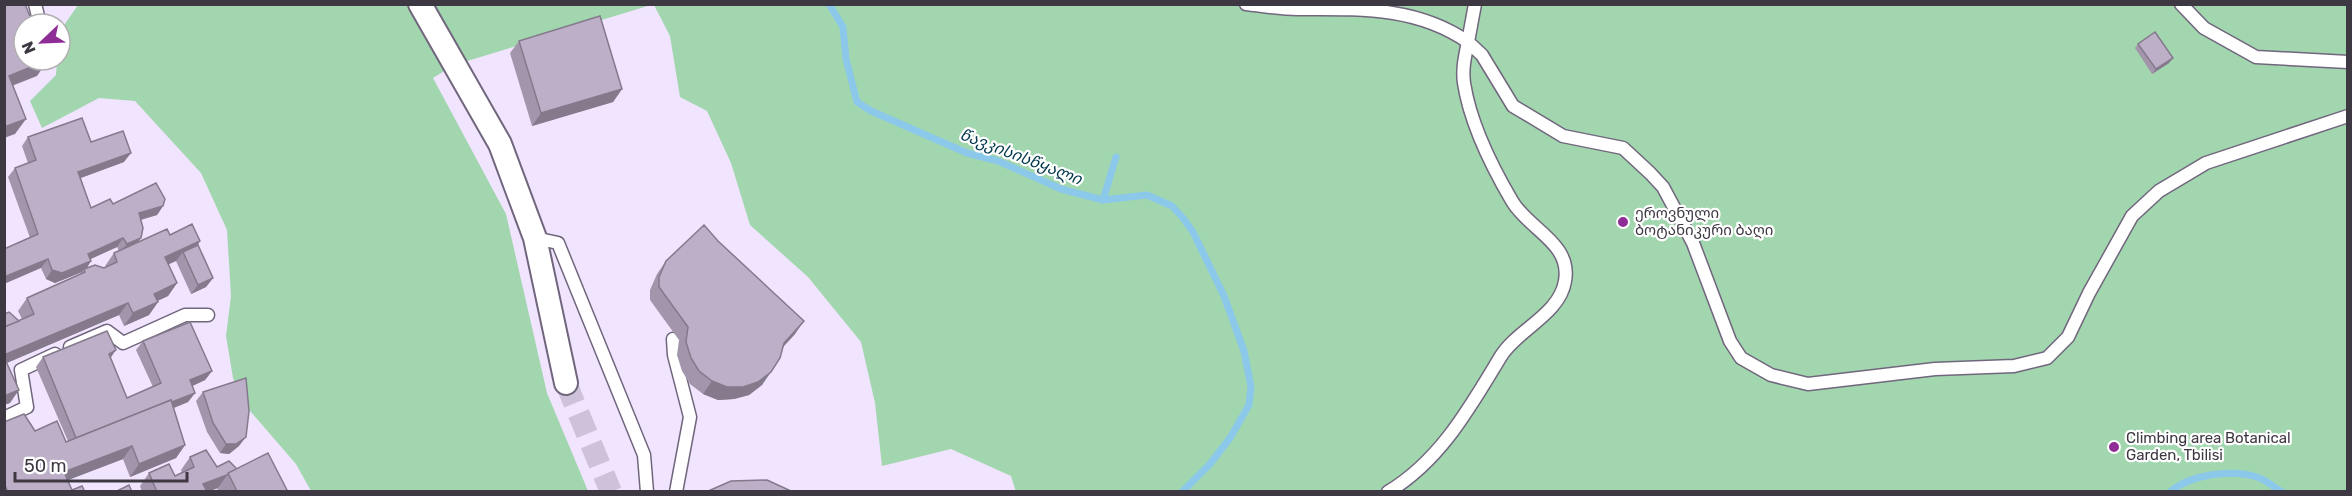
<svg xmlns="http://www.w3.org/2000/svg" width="2352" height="496" font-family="Rubik,'Noto Sans Georgian',sans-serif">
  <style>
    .green { fill: #a2d6af }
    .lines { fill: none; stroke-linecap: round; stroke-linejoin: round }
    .stream { stroke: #8bc8ea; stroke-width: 7 }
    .street-tunnel { stroke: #cdc2d9; stroke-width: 22; stroke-dasharray: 22 11; stroke-linecap: butt }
    .lane-casing { stroke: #71667d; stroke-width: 15 }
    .street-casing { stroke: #71667d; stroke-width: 26 }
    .lane { stroke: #fff; stroke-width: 12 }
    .street { stroke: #fff; stroke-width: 22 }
    .wall { fill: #a396ac; fill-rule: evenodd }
    .shaded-wall { fill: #847a8c }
    .building { fill: #bdafc8; stroke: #847a8c; stroke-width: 1.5 }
    .poi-dot { fill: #8e2d96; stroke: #fff; stroke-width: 2 }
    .labels { text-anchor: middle; stroke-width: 4.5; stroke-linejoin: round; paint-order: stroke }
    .poi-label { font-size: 15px; fill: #3e3843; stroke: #fff; text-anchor: start }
    .water-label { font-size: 16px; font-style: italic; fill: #00364c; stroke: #fff }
  </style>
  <rect width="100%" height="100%" fill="#f1e4fe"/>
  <!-- green -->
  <g class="green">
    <path d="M78 5H651L454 65 433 78 506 214 547 393 588 491H311L296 464 244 404 233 378 226 336 231 296 227 230 201 173 135 101 99 98 42 128 30 101 56 75 57 60H60V31Z"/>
    <path d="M654 5H2347V491L1016 492 1011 476 951 449 882 466 875 403 861 342 808 277 750 225 731 163 707 111 680 97 670 36Z"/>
  </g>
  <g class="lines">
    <!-- stream -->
    <g class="stream">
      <path d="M829 4 843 27 846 59 857 102 871 111 967 153 998 161 1061 189 1103 200 1147 195 1172 206 1183 218 1193 232 1224 296 1244 351 1251 387 1249 405 1230 438 1210 464 1182 492"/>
      <path d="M1103 200 1116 157"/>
      <path d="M2170 492C2191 474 2232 469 2257 477 2266 480 2274 487 2282 492"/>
    </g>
    <!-- street-tunnel -->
    <path class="street-tunnel" d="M566 383 611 492"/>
    <!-- lane casing -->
    <g class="lane-casing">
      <g id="lane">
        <path d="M35 4 40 24"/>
        <path d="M1246 4C1263 6 1280 9 1297 9 1358 9 1416 6 1468 42 1465 56 1462 69 1464 83 1470 122 1492 167 1512 201 1528 229 1572 243 1565 281 1560 314 1517 330 1501 356 1470 407 1441 460 1388 492"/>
        <path d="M1475 4 1468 42 1482 55 1513 106 1563 136 1623 148 1650 173 1663 187 1693 243 1730 341 1741 358 1771 375 1808 384 1935 369 2014 366 2047 358 2068 337 2089 293 2132 216 2159 191 2206 163 2348 116"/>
        <path d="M2181 4 2204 28 2256 57 2348 62"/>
        <path d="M535 238 558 243 644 455 647 492"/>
        <path d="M673 339 674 355 690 417 676 492"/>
        <path d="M70 347 107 331 123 343 185 315H208"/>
        <path d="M4 418 27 407 21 370 55 354"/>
      </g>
    </g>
    <!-- street casing -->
    <g class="street-casing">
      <path id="street" d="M420 4 500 144 535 238 566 383"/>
    </g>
    <!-- lane -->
    <use href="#lane" class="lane"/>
    <!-- street -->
    <use href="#street" class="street"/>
  </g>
  <!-- wall -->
  <g class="wall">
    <path d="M519 41 622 89 613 102 532 126 510 53Z"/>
    <path d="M2138 44 2169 63 2152 74 2135 48Z"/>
    <path d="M28 137 91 142 124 162 81 178 91 208 113 204 163 206 157 215 141 220V238L138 242 170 235 200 241 198 245 213 278 206 287 191 294 176 261 168 264 177 283 168 296 157 301 158 302 149 315 124 326 119 315 7 363 10 403 4 405V314L19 321 22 319 18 311 27 298 80 274 82 272 55 283 46 279 41 268 8 177 15 168 28 163 22 146ZM117 247 119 251 114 253 105 266 106 267 104 268H87L90 259Z"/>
    <path d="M666 261 795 334 782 347 762 385 749 395 734 399 718 400 703 394 690 384 682 371 677 355 679 340 650 300V290L657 274Z"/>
    <path d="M143 341 212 371 205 380 192 386 195 393 188 402 174 408 185 445 176 458 130 477 123 459 68 480 72 490 85 492H4V422L35 431 66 442 68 441 36 367 43 357 110 358 127 398 153 387 136 350Z"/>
    <path d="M203 392 239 446 229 454 220 453 207 432 196 401Z"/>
    <path d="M190 457 217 467 237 469 288 492H219L217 489 218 488 207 492H142L140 486 149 473 175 476 182 473 181 470Z"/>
  </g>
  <!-- shaded-wall -->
  <g class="shaded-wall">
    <path d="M2173 58 2169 63 2152 74 2156 69Z"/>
    <path d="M48 60 37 76 4 89 9 76Z"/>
    <path d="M622 89 613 102 532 126 541 113Z"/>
    <path d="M26 119 15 134 4 138V127Z"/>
    <path d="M131 153 124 162 72 181 78 172Z"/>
    <path d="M163 206 157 215 132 222 139 213Z"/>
    <path d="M123 238 117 247 82 263 88 254Z"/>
    <path d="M141 238 134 247 120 253 127 244Z"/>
    <path d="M200 241 191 254 183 252 176 261 156 270 165 257Z"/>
    <path d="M48 259 41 268 4 284V277Z"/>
    <path d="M91 261 85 271 84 269 82 272 55 283 46 279 52 270Z"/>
    <path d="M213 278 206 287 191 294 198 285Z"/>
    <path d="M177 283 168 296 145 307 154 294Z"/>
    <path d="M158 302 149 315 124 326 133 313Z"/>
    <path d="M128 303 119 315 4 364V355Z"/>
    <path d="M804 321 795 334 775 356 784 343Z"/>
    <path d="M116 350 109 360V354Z"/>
    <path d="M212 371 205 380 184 390 190 380Z"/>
    <path d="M771 372 762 385 749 395 734 399 718 400 703 394 712 381Z"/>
    <path d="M19 390 10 403 4 405V396Z"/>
    <path d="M195 393 188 402 71 449 77 439Z"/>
    <path d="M246 437 239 446 229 454 220 453 226 444Z"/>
    <path d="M185 445 176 458 130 477 139 464Z"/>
    <path d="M132 446 123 459 55 485 64 472Z"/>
    <path d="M227 475 218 488 207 492H198L203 484Z"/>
  </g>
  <!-- building -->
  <g class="building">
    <path d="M4 4H25L33 24H24V60H48L9 76 26 119 4 127Z"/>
    <path d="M600 16 622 89 541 113 519 41Z"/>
    <path d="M2155 32 2173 58 2156 69 2138 44Z"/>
    <path d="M82 118 91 142 123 131 131 153 78 172 91 208 110 199 113 204 156 183 165 199 163 206 139 213 143 228 141 238 127 244 123 238 88 254 91 261 62 273 52 270 48 259 4 277V249L38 234 15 168 36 160 28 137Z"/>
    <path d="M192 224 200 241 165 257 177 283 154 294 158 302 133 313 128 303 4 355V327L34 314 27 298 85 272 84 269 95 265 104 268 117 262 114 253 167 229 170 235Z"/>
    <path d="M704 225 718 241 804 321 784 343 780 358 771 372 758 382 743 387H727L712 381 699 371 691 358 686 342 688 327 659 287V277L666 261Z"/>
    <path d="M198 245 213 278 198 285 183 252Z"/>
    <path d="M9 312 19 321 4 327V314Z"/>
    <path d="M190 322 212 371 190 380 195 393 172 402 171 400 76 438 43 357 107 331 116 350 109 354 127 398 161 383 143 341Z"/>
    <path d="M4 357 19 390 4 396Z"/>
    <path d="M246 378 249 411 246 437 236 444H226L213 423 203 392Z"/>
    <path d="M171 400 185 445 139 464 132 446 64 472 72 490 82 486 85 492H8L4 483V422L24 414 35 431 57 421 66 442Z"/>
    <path d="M206 450 217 467 229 461 237 469 227 475 203 484 207 492H157L149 473 169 464 175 476 194 467 190 457Z"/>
    <path d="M268 453 288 492H233L236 489 228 473Z"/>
    <path d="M767 480 793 492H706L731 481Z"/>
    <path d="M129 485 132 492H115Z"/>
  </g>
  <!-- markers -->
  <g class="poi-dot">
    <circle cx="1623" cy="222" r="6"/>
    <circle cx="2114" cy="447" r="6"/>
  </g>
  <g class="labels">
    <!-- poi labels -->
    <g class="poi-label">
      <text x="1635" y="218">ეროვნული<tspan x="1635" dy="17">ბოტანიკური ბაღი</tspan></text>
      <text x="2126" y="443">Climbing area Botanical<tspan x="2126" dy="17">Garden, Tbilisi</tspan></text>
    </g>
    <!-- water labels -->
    <g class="water-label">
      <text transform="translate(1021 156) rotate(21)" y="6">წავკისისწყალი</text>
    </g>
  </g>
  <!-- border -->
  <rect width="2352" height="496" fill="none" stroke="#3e3843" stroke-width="12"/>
  <!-- north arrow -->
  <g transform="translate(42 42) rotate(247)"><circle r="28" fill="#ffffff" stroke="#b2afb4" stroke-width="1.5"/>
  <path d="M0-4.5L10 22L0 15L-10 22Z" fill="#8e2d96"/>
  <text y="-9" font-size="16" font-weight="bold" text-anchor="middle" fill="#3e3843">N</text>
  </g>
  <!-- scale -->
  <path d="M15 472v9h172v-9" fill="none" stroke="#3e3843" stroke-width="3"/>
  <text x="24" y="472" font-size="18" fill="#3e3843" stroke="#ffffff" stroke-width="4.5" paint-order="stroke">50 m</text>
</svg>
